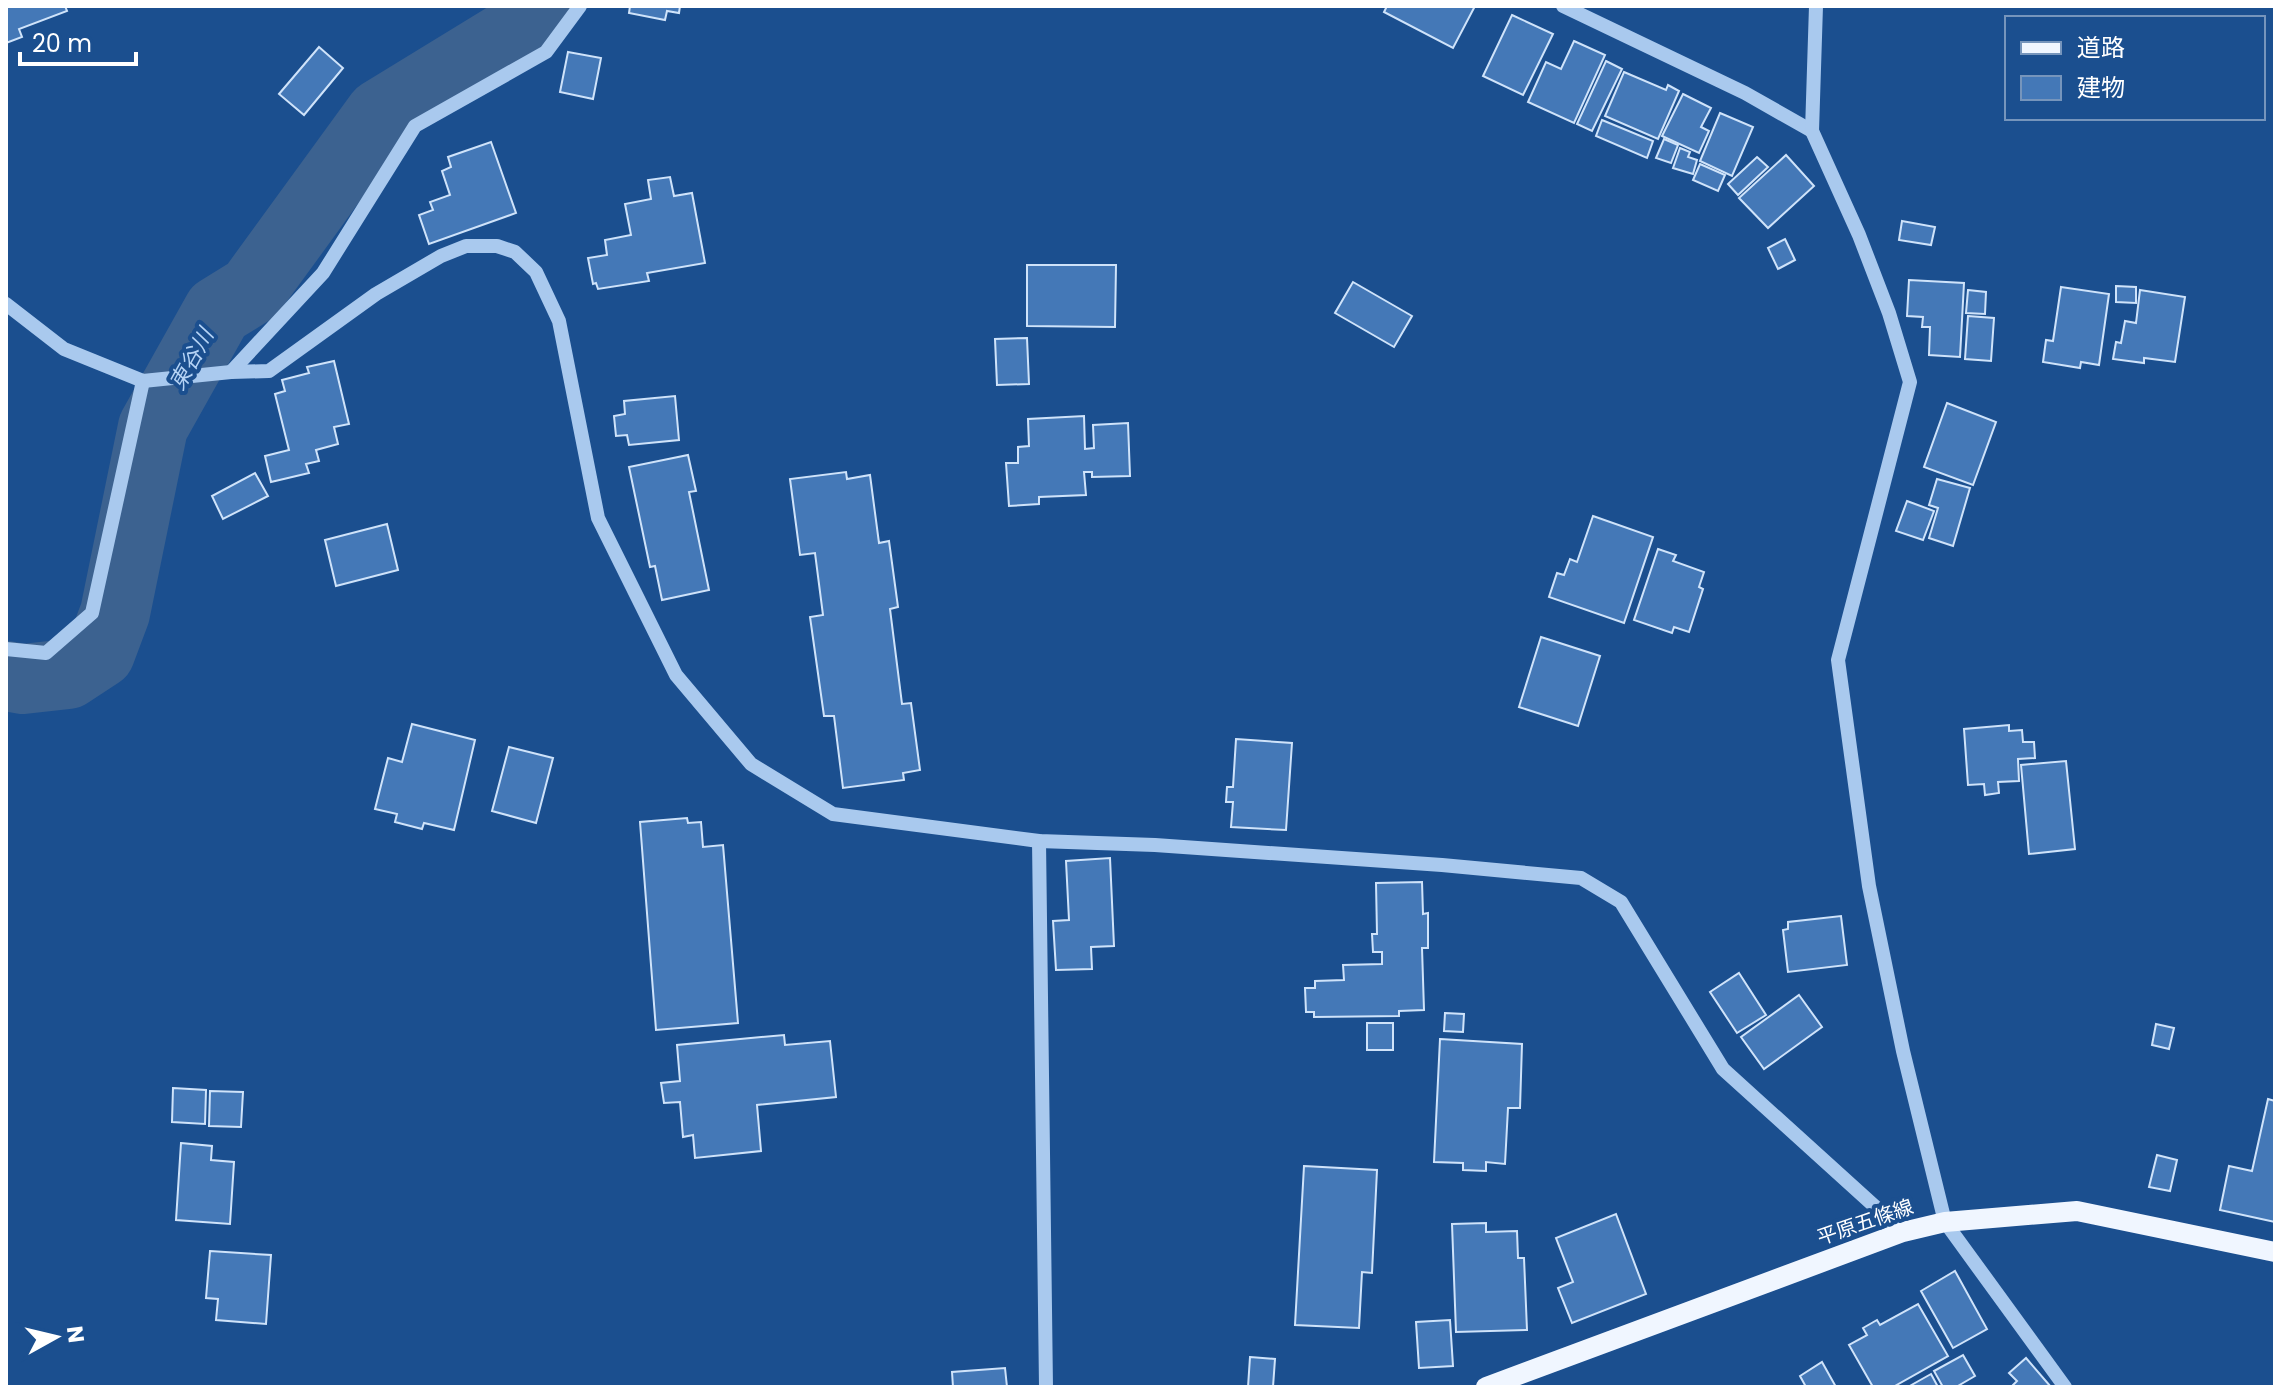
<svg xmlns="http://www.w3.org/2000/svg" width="2281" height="1393" font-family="Poppins,'Noto Sans JP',sans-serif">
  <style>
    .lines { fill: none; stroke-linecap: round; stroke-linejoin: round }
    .river { stroke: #3c6290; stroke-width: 70 }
    .building { fill: #4478b7; stroke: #cfe3fa; stroke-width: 2 }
    .minor { stroke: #a9c9ee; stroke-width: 14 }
    .major { stroke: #f0f6ff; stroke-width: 20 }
    .labels { text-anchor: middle; stroke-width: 8; stroke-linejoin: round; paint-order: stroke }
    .street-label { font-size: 20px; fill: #fff; stroke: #1b4f8f }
    .water-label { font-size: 22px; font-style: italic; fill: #b5d3f5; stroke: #1b4f8f }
  </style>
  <rect width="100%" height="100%" fill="#1b4f8f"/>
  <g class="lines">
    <!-- river -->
    <path class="river" d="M6 676 23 679 68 674 100 653 115 613 153 427 218 311 252 290 380 114 524 26 538 6"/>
  </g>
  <!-- building -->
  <g class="building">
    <path d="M6 6H65L67 11 19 29 22 37 6 43Z"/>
    <path d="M630 6H680L679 13 667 11 665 20 629 13Z"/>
    <path d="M1387 6H1475L1453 48 1384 12Z"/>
    <path d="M1512 15 1553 34 1523 95 1483 76Z"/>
    <path d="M1574 41 1605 55 1574 123 1528 102 1546 62 1561 69Z"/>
    <path d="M319 47 343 68 304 115 279 94Z"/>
    <path d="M568 52 601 58 593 99 560 92Z"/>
    <path d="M1606 61 1622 69 1592 131 1577 124Z"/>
    <path d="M1624 72 1666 90 1668 85 1679 91 1658 139 1605 116Z"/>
    <path d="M1683 94 1711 108 1701 127 1709 131 1699 153 1662 136Z"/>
    <path d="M1720 113 1753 127 1732 176 1700 161Z"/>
    <path d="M1602 120 1653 141 1647 158 1596 136Z"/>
    <path d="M1664 139 1678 145 1671 163 1656 158Z"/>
    <path d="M491 142 516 213 429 244 419 215 433 210 430 202 450 195 442 171 451 167 448 157Z"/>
    <path d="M1680 148 1690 152 1688 157 1697 160 1693 174 1673 168Z"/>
    <path d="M1786 155 1814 186 1768 228 1739 198Z"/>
    <path d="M1757 157 1768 167 1738 195 1728 184Z"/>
    <path d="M1700 164 1725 175 1718 191 1693 180Z"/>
    <path d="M670 177 674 196 692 193 705 263 647 273 649 281 598 289 596 283 593 284 588 258 607 255 605 240 631 235 625 204 651 199 648 180Z"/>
    <path d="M1902 221 1935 227 1931 245 1899 240Z"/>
    <path d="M1785 239 1795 260 1778 269 1768 248Z"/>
    <path d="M1027 265H1116L1115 327 1027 326Z"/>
    <path d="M1909 280 1964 283 1960 357 1929 355 1930 327H1922L1923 317 1907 316Z"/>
    <path d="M1353 282 1412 316 1394 347 1335 313Z"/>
    <path d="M2116 286 2136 287V303L2116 302Z"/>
    <path d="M2061 287 2109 294 2099 365 2081 362 2080 368 2043 362 2046 340 2053 341Z"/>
    <path d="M1968 290 1986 292 1985 314 1966 313Z"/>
    <path d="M2140 290 2185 297 2175 362 2144 358V363L2113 359 2116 342 2121 343 2125 321 2136 323Z"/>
    <path d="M1968 316 1994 318 1991 361 1965 359Z"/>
    <path d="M1027 338 1029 384 997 385 995 339Z"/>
    <path d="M334 361 349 424 334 427 338 444 316 450 319 461 306 464 309 473 271 482 265 456 289 450 275 394 285 391 282 380 309 373 307 367Z"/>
    <path d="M675 396 679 440 629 445 627 435 616 436 614 416 625 414 624 401Z"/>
    <path d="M1947 403 1996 422 1973 485 1924 467Z"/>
    <path d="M1084 416 1085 449 1094 448 1093 425 1128 423 1130 476 1092 477V472H1084L1086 495 1039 497V504L1009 506 1006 463H1018V447L1029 446 1028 419Z"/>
    <path d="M688 455 696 491 689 492 709 590 662 600 655 566 650 567 629 467Z"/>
    <path d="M846 472 847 479 870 475 879 543 889 541 898 607 890 609 902 704 911 703 920 770 903 773 904 780 843 788 834 716H824L810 617 823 615 815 553 800 555 790 479Z"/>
    <path d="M255 473 268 496 223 519 212 496Z"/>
    <path d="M1937 479 1970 488 1953 546 1929 538 1938 508 1929 505Z"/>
    <path d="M1907 501 1934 511 1923 540 1896 531Z"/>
    <path d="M1593 516 1653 537 1624 623 1549 597 1557 573 1564 575 1570 559 1577 562Z"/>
    <path d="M387 524 398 570 336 586 325 540Z"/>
    <path d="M1658 549 1676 555 1673 561 1704 572 1699 587 1703 589 1689 632 1674 627 1672 633 1634 620Z"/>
    <path d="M1541 637 1600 656 1578 726 1519 707Z"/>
    <path d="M412 724 475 740 454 830 424 823 422 829 395 822 397 814 375 809 388 758 402 762Z"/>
    <path d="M2009 725V731L2022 730 2023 742H2034L2035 758 2018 759 2019 781 1998 782 1999 793 1985 795 1984 784 1968 785 1964 729Z"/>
    <path d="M1236 739 1292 743 1286 830 1231 827 1233 802H1226L1227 787H1233Z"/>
    <path d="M509 747 553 758 536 823 492 811Z"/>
    <path d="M2066 761 2075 849 2029 854 2021 765Z"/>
    <path d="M687 818 688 823 701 822 703 847 723 845 738 1023 656 1030 640 822Z"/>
    <path d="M1110 858 1114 946 1091 947 1092 969 1056 970 1053 921 1069 920 1066 861Z"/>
    <path d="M1422 882 1423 914 1428 913V948H1422L1424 1010 1399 1011V1016L1314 1017V1012H1306L1305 988H1315V981L1344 980 1343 965 1382 964V952H1373L1372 934H1377L1376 883Z"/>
    <path d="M1841 916 1847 965 1788 972 1783 930 1788 929V922Z"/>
    <path d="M1739 973 1766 1015 1737 1033 1710 992Z"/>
    <path d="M1799 995 1822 1027 1764 1069 1741 1037Z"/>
    <path d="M1445 1013 1464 1014 1463 1032 1444 1031Z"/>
    <rect x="1367" y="1023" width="26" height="27"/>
    <path d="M2156 1024 2174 1028 2169 1049 2152 1045Z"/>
    <path d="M784 1035 785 1045 830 1041 836 1097 757 1105 761 1151 695 1158 693 1135 683 1137 680 1102 664 1103 661 1083 680 1081 677 1045Z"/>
    <path d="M1440 1039 1522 1044 1520 1108H1508L1505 1164 1486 1162V1171L1463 1170V1163L1434 1162Z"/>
    <path d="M173 1088 206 1090 205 1124 172 1122Z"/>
    <path d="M210 1091 243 1092 241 1127 209 1126Z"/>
    <path d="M2268 1099 2275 1101V1222L2220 1210 2229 1166 2252 1171Z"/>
    <path d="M181 1143 212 1146 211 1160 234 1162 230 1224 176 1220Z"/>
    <path d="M2157 1155 2177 1160 2170 1191 2149 1187Z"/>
    <path d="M1304 1166 1377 1170 1372 1273 1362 1272 1359 1328 1295 1325Z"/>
    <path d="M1616 1214 1646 1294 1572 1323 1558 1288 1573 1282 1556 1238Z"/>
    <path d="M1486 1223V1232L1517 1231 1518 1258H1524L1527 1330 1456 1332 1452 1224Z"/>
    <path d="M210 1251 271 1255 266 1324 216 1320 218 1299 206 1298Z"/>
    <path d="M1955 1271 1987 1329 1953 1348 1921 1291Z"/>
    <path d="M1918 1304 1948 1356 1893 1387H1873L1849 1345 1867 1335 1863 1328 1877 1320 1880 1325Z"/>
    <path d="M1450 1320 1453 1366 1419 1368 1416 1322Z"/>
    <path d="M1963 1355 1975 1376 1956 1387H1943L1934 1371Z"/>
    <path d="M1250 1357 1275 1359 1273 1387H1248Z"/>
    <path d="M2026 1358 2051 1387 2012 1386 2017 1381 2009 1373Z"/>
    <path d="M1822 1362 1836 1387H1806L1800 1376Z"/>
    <path d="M1005 1368 1007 1387H953L952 1372Z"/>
    <path d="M1931 1374 1938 1387H1908Z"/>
  </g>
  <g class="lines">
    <!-- minor -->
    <g class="minor">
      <path d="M1563 6 1745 93 1812 131"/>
      <path d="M1816 6 1812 131 1859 235 1889 313 1910 382 1838 660 1869 886 1903 1051 1945 1222 2065 1387"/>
      <path d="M6 304 64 349 143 381 231 372 269 371 376 294 441 256 466 246H497L515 252 536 272 559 321 598 518 676 675 751 764 833 814 1039 841 1155 845 1442 865 1581 878 1621 902 1723 1069 1903 1232"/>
      <path d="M231 372 323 273 415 126 546 52 580 6"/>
      <path d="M6 649 46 653 92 613 143 381"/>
      <path d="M1039 841 1046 1387"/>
    </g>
    <!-- major -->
    <path class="major" d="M1486 1387 1903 1232 1945 1222 2077 1211 2275 1252"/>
  </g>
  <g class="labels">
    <!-- street labels -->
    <g class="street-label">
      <text transform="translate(1865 1222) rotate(-19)" y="7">平原五條線</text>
    </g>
    <!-- water labels -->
    <g class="water-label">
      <text transform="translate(191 359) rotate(-61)" y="8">東谷川</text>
    </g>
  </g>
  <!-- border -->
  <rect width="2281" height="1393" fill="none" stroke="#ffffff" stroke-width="16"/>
  <!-- legend -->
  <rect x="2005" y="16" width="260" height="104" fill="#1b4f8f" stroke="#7695bc" stroke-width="2"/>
  <rect x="2021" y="42" width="40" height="12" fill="#f0f6ff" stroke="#7695bc" stroke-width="2"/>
  <text x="2077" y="56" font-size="24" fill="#ffffff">道路</text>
  <rect x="2021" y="76" width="40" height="24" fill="#4478b7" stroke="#7695bc" stroke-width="2"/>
  <text x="2077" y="96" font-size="24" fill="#ffffff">建物</text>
  <!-- north arrow -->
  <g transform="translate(56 1337) rotate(82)" stroke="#1b4f8f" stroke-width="6" paint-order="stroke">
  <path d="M0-6L14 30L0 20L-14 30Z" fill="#ffffff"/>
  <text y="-12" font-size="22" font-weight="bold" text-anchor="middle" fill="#ffffff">N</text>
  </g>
  <!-- scale -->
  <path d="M20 52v12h116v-12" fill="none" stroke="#ffffff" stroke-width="4"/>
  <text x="32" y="52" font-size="24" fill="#ffffff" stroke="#1b4f8f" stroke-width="6" paint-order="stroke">20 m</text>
</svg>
